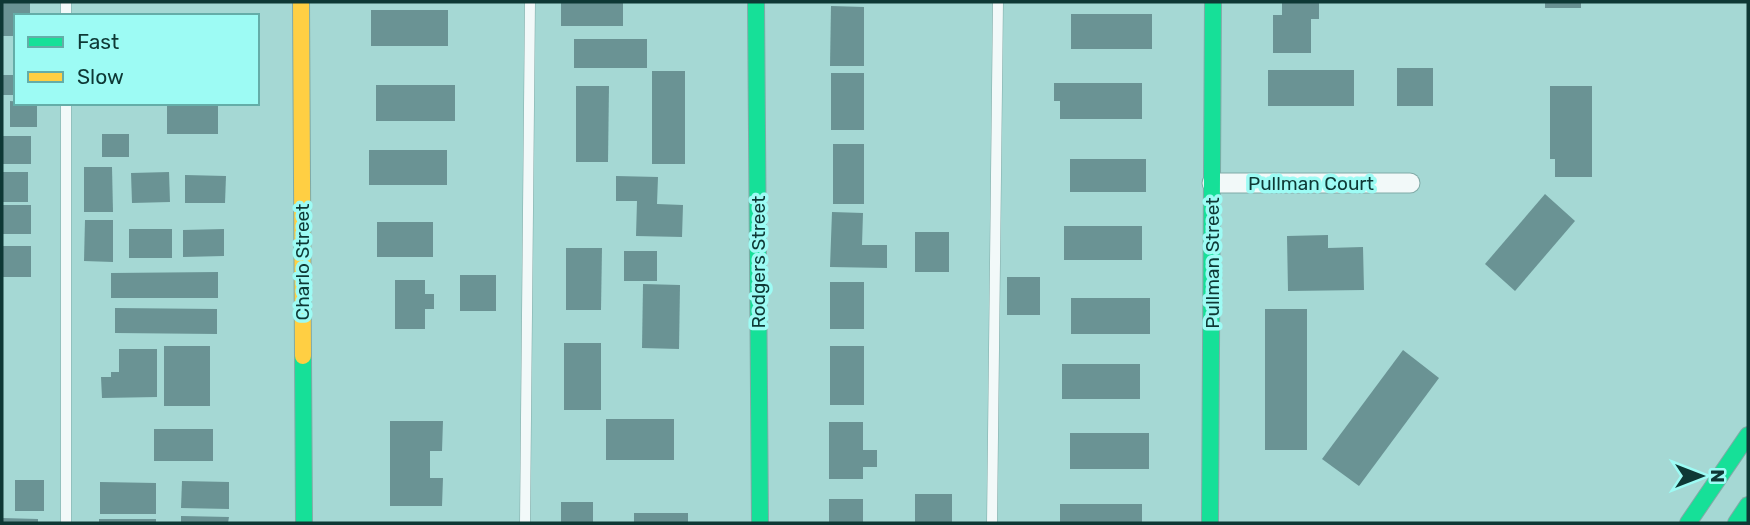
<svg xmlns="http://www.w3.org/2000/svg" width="1750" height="525" font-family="Rubik,sans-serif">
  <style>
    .building { fill: #6a9394 }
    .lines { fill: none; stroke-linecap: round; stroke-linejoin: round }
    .lane-casing { stroke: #80aaa7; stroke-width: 11 }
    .street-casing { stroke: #80aaa7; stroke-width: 21 }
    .fast-casing { stroke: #80aaa7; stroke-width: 18 }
    .slow-casing { stroke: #80aaa7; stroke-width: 18 }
    .lane { stroke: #f2f9f9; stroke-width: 10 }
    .street { stroke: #f2f9f9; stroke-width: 19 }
    .fast { stroke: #16e098; stroke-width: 16 }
    .slow { stroke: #ffcf43; stroke-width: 16 }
    .labels { text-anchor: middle; stroke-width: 7; stroke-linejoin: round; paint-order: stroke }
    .street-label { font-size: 19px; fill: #0e3835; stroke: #9dfbf4 }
  </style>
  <rect width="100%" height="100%" fill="#a5d8d4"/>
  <!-- building -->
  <g class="building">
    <path d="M2 2H30V16H16V36H2Z"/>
    <rect x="561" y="2" width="62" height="24"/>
    <path d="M1282 2H1319V19H1311V53H1273V15H1282Z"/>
    <rect x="1545" y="2" width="36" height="6"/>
    <path d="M831 6 864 7V66H830Z"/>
    <rect x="371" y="10" width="77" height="36"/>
    <rect x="1071" y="14" width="81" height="35"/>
    <rect x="574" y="39" width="73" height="29"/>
    <rect x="1397" y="68" width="36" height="38"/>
    <rect x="1268" y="70" width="86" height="36"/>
    <rect x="652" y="71" width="33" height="93"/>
    <rect x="831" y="73" width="33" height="57"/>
    <rect x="2" y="75" width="14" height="20"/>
    <path d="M1054 83H1142V119H1060V101H1054Z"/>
    <rect x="376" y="85" width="79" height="36"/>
    <path d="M576 86H609L608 162H576Z"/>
    <path d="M1550 86H1592V177H1555V159H1550Z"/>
    <path d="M10 101 37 103V127H10Z"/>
    <rect x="167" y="103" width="51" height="31"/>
    <rect x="102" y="134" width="27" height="23"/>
    <rect x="2" y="136" width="29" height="28"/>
    <rect x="833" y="144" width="31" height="60"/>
    <rect x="369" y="150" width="78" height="35"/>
    <rect x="1070" y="159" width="76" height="33"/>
    <path d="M84 167H112L113 212H84Z"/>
    <rect x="2" y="172" width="26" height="30"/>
    <path d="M169 172 170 202 132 203 131 173Z"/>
    <path d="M185 175 226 176 225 203H185Z"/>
    <path d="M616 176 658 177 657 204 683 205 682 237 636 236 637 201H616Z"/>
    <path d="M1545 194 1575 221 1515 291 1485 264Z"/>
    <rect x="2" y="205" width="29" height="29"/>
    <path d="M832 212 863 213 862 245H887V268L830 267Z"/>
    <path d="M85 220H113V262L84 261Z"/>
    <rect x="377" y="222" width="56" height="35"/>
    <rect x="1064" y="226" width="78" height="34"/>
    <rect x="129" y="229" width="43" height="29"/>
    <path d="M224 229V256L183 257V230Z"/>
    <rect x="915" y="232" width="34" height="40"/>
    <path d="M1328 235V248L1363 247 1364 290 1288 291 1287 236Z"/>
    <rect x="2" y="246" width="29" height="31"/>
    <path d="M566 248H602L601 310H566Z"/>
    <rect x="624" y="251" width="33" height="30"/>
    <path d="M218 272V298H111V273Z"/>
    <rect x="460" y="275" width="36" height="36"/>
    <rect x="1007" y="277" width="33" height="38"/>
    <path d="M395 280H425V294H434V309H425V329H395Z"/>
    <rect x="830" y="282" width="34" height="47"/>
    <path d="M643 284 680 285 679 349 642 348Z"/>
    <rect x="1071" y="298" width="79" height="36"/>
    <path d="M115 308 217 309V334L115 333Z"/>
    <rect x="1265" y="309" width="42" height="141"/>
    <rect x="564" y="343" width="37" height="67"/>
    <rect x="164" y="346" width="46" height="60"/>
    <rect x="830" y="346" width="34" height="59"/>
    <path d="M119 349H157V397L102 398 101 377H111V372H119Z"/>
    <path d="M1403 350 1439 378 1359 486 1322 459Z"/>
    <rect x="1062" y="364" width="78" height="35"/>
    <rect x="606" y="419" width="68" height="41"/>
    <path d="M390 421H443L442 451H430V478H443L442 506H390Z"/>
    <path d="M829 422H863V450H877V467H863V479H829Z"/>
    <rect x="154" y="429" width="59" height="32"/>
    <rect x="1070" y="433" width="79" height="36"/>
    <rect x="15" y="480" width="29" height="31"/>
    <path d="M182 481 229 482V509L181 508Z"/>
    <path d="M100 482 156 483V514H100Z"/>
    <rect x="915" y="494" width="37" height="29"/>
    <rect x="829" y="499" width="34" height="24"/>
    <rect x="561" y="502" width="32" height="21"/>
    <rect x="1060" y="504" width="82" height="19"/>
    <rect x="634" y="513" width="54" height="10"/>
    <path d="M181 516 229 517 228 523H181Z"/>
    <path d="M2 518 38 519V523H2Z"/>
    <rect x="99" y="519" width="57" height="4"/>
  </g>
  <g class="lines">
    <!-- lane casing -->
    <g class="lane-casing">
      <g id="lane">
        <path d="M66 16V2"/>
        <path d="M66 523V103"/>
        <path d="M525 523 530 2"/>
        <path d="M992 523 998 2"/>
      </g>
    </g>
    <!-- street casing -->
    <g class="street-casing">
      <path id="street" d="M1212 183H1410"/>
    </g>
    <!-- fast casing -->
    <g class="fast-casing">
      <g id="fast">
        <path d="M756 2 760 523"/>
        <path d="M303 356 304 523"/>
        <path d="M1210 523 1213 2"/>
        <path d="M1688 523 1748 435"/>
        <path d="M1736 523 1748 505"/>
      </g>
    </g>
    <!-- slow casing -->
    <g class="slow-casing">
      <path id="slow" d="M301 2 303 356"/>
    </g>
    <!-- lane -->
    <use href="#lane" class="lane"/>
    <!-- street -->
    <use href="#street" class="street"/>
    <!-- fast -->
    <use href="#fast" class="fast"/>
    <!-- slow -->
    <use href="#slow" class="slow"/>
  </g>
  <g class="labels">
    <!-- street labels -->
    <g class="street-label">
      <text x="1311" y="190">Pullman Court</text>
      <text transform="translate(302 262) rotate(-90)" y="7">Charlo Street</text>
      <text transform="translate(758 262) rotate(-90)" y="7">Rodgers Street</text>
      <text transform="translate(1212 263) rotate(-90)" y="7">Pullman Street</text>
    </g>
  </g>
  <!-- border -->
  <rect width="1750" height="525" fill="none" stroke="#0e3835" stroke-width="7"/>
  <!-- legend -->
  <rect x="14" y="14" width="245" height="91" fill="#9dfbf4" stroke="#64ada8" stroke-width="2"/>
  <rect x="28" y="37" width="35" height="10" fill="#16e098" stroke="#64ada8" stroke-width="2"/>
  <text x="77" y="49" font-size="21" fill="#0e3835">Fast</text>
  <rect x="28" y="72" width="35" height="10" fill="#ffcf43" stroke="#64ada8" stroke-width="2"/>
  <text x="77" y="84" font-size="21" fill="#0e3835">Slow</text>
  <!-- north arrow -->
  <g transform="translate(1701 476) rotate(90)" stroke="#9dfbf4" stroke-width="5" paint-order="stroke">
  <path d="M0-5L12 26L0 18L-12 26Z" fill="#0e3835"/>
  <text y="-10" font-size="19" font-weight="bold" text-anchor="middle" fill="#0e3835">N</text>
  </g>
</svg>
